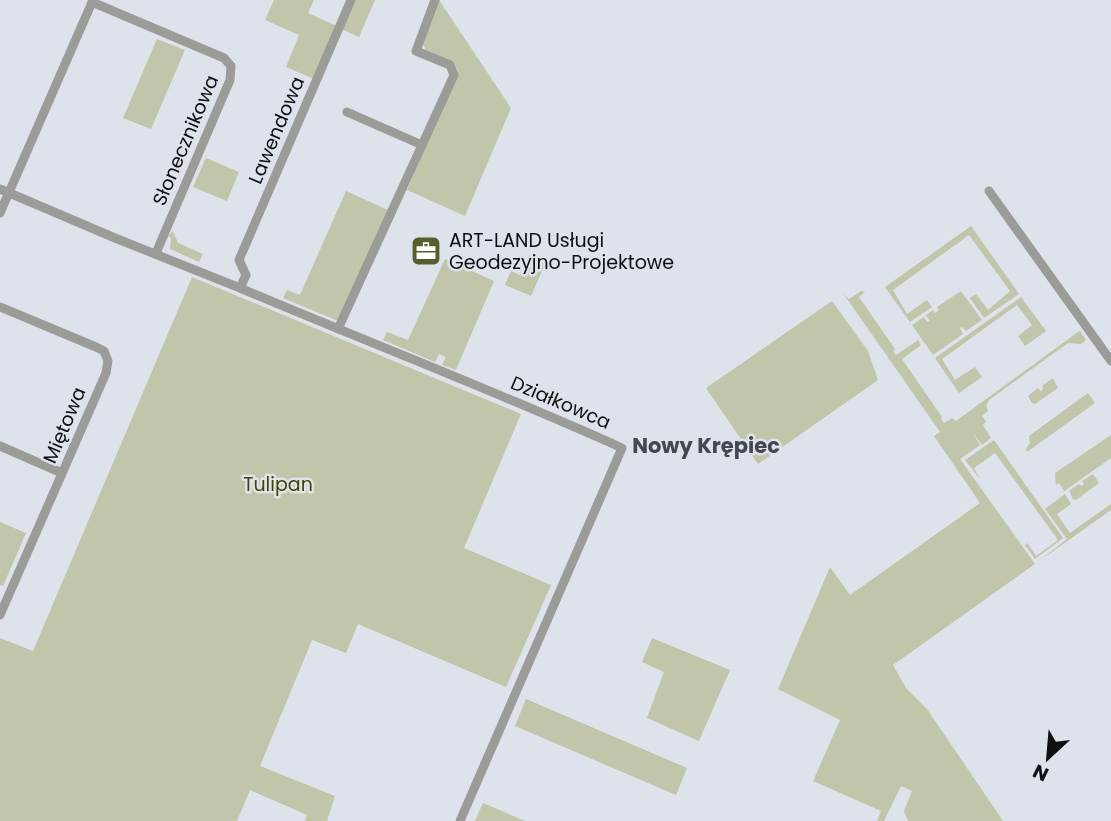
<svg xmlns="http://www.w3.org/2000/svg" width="1111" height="821" font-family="Poppins,sans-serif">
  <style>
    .green { fill: #c1c5aa }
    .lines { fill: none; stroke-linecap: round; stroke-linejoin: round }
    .minor { stroke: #9b9c98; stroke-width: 9 }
    .labels { text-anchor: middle; stroke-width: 5; stroke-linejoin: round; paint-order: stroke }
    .street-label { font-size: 19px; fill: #0d0f11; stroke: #dee2eb }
    .poi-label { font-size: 19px; fill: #0d0f11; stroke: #dee2eb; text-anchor: start }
    .park-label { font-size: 19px; fill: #404600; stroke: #dee2eb }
    .neighbourhood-label { font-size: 21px; font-weight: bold; fill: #43474e; stroke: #dee2eb }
  </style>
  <rect width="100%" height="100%" fill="#dee2eb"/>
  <!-- green -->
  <g class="green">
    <path d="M274 0H314L308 13 337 26 314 79 286 67 299 35 265 20Z"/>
    <path d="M354 0H375L359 37 341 29Z"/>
    <path d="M439 0 511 108 465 216 407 190 458 71 454 63 426 51 423 44Z"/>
    <path d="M157 39 185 50 151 129 123 118Z"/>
    <path d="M206 158 239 172 227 201 193 187Z"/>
    <path d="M346 191 388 210 338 321 283 298 287 290 300 295Z"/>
    <path d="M971 226 1019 294 984 318 970 298 976 294 988 310 1010 291 969 235 893 290 907 314 927 300 932 307 910 322 885 287Z"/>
    <path d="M173 231 178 243 203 254 199 262 170 249 171 238 168 236Z"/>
    <path d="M529 255 546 262 531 296 505 285 511 271 520 275Z"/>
    <path d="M445 259 494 281 456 370 442 365 446 357 439 354 435 362 383 340 387 332 408 340Z"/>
    <path d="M192 277 521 414 464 548 551 585 506 687 358 624 346 653 312 640 260 766 335 796 327 821H305L307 815 250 790 237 821H0V638L33 651Z"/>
    <path d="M861 291 865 292 859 297 895 349 893 351 896 355 918 340 921 345 902 359 942 417 941 419 944 423 952 418 956 421 1078 332 1080 331 1086 340 1081 344 1068 343 989 400 986 406 988 411 982 416 986 422 983 425 991 438 982 445 973 433 980 445 960 459 1035 564 1067 539 1045 509 1065 494 1071 504 1057 514 1070 533 1111 504V510L893 665 906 688 927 709 1003 821H908L904 811 912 791 901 786 884 821H877L881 811 813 781 840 720 778 689 830 567 850 595 980 503 934 436 940 432 843 293 849 299Z"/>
    <path d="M961 291 982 320 966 331 962 327 960 328 963 334 933 355 912 325 924 317 927 322 930 321 926 315 933 310 935 313 939 310 937 307Z"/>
    <path d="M1021 297 1046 331 1025 346 1018 336 1032 325 1017 305 942 359 955 380 975 367 982 377 959 393 935 358Z"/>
    <path d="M832 301 868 351 878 380 758 464 706 388Z"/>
    <path d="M1053 378 1058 388 1035 404 1032 403 1028 396 1038 388 1041 391 1043 389 1042 386Z"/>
    <path d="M1088 393 1095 403 1027 452 1026 449 1030 443 1029 436Z"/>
    <path d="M1111 435V458L1063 492 1064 490 1059 483 1056 485 1055 473Z"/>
    <path d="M994 440 1063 538 1035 559 1025 545 1027 543 1036 556 1058 540 995 453 974 468 980 479 965 460Z"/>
    <path d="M1093 474 1099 483 1076 500 1073 499 1069 491 1079 484 1081 486 1084 484 1082 481Z"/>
    <path d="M0 522 26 533 3 586 0 585Z"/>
    <path d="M652 638 730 670 699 741 647 718 664 672 642 662Z"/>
    <path d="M526 699 687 768 676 795 515 726Z"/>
    <path d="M483 803 525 821H475Z"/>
  </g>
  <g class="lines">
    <!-- minor -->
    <g class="minor">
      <path d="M351 0 239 260 246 275 240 288C367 342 496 391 622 448L460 821"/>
      <path d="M92 2 224 58 231 66 230 80 156 253"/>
      <path d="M347 112 422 145"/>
      <path d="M0 189 115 238 240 288"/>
      <path d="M989 191 1111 361"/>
      <path d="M0 213 93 0"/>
      <path d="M0 307 96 347 104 351 108 361 106 373 0 615"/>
      <path d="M338 329 454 75 450 65 416 51 435 0"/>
      <path d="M0 446 62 473"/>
    </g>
  </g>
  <!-- icons -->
  <defs>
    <g id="office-square" transform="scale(1.575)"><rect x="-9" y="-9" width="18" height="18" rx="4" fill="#585d2b" stroke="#dee2eb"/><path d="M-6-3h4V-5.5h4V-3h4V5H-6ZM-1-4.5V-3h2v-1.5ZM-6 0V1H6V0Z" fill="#fff"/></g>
  </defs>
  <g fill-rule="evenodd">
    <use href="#office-square" x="426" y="251"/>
  </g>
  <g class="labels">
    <!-- street labels -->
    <g class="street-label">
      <text transform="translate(276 130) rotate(-67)" y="7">Lawendowa</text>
      <text transform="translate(185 140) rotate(-67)" y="7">Słonecznikowa</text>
      <text transform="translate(561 402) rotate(23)" y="7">Działkowca</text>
      <text transform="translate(64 425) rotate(-67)" y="7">Miętowa</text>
    </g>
    <!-- poi labels -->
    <g class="poi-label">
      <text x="449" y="247">ART-LAND Usługi<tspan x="449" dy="22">Geodezyjno-Projektowe</tspan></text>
    </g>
    <!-- park labels -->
    <g class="park-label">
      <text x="278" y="491">Tulipan</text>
    </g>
    <!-- neighbourhood labels -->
    <g class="neighbourhood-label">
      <text x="706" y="453">Nowy Krępiec</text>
    </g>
  </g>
  <!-- north arrow -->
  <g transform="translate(1048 758) rotate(206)" stroke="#dee2eb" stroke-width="5" paint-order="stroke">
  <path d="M0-5L12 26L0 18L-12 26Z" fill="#0d0f11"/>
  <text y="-10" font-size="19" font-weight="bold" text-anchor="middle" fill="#0d0f11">N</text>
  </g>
</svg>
